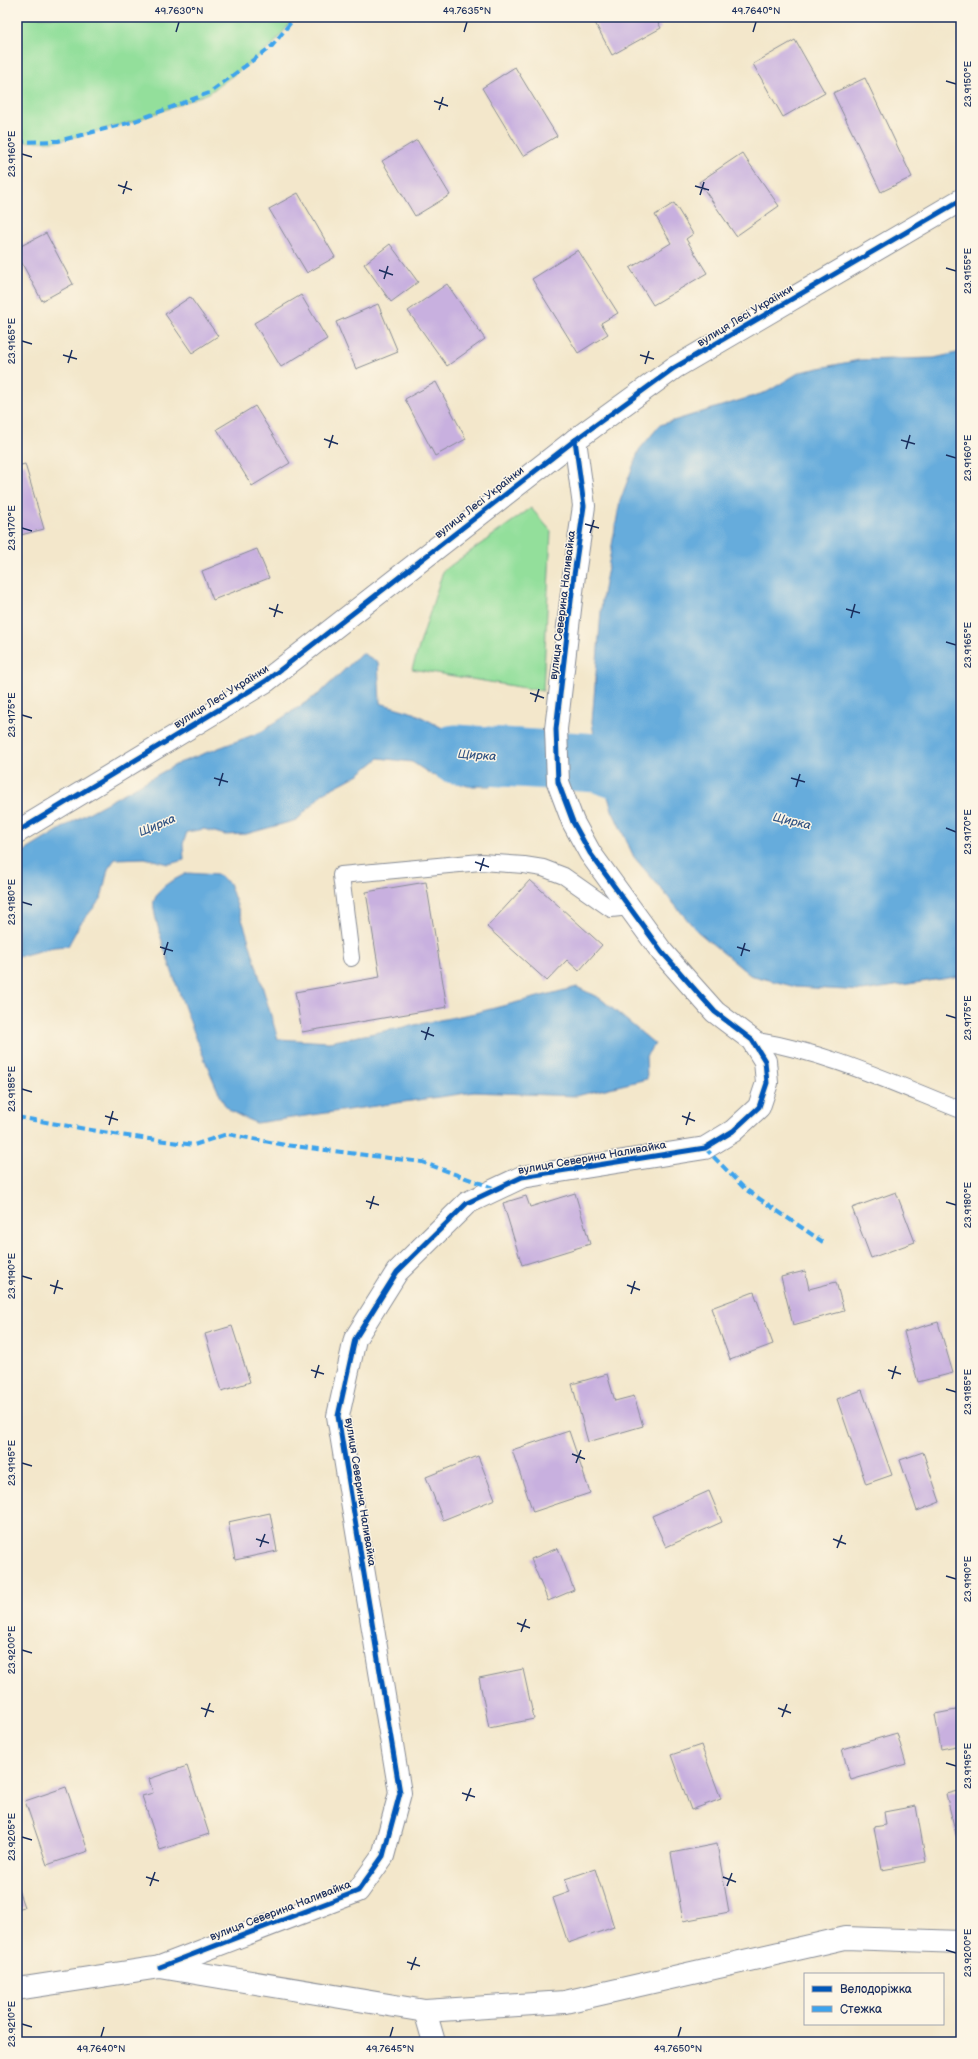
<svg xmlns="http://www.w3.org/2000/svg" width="978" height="2059" font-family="'Balsamiq Sans',sans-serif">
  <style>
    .green { fill: #93df9b; stroke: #57877c }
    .water { fill: #66acdc; stroke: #406e9d }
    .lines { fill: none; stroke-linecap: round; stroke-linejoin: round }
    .river { stroke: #66acdc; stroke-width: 59 }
    .building { fill: #c8b0df }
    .lane-casing { stroke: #878b94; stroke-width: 18 }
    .street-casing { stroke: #878b94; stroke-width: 24 }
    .secondary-casing { stroke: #878b94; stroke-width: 24 }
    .lane { stroke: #fff; stroke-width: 16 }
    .street { stroke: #fff; stroke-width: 22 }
    .secondary { stroke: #fff; stroke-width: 22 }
    .quiet { stroke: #3da3ed; stroke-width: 4; stroke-dasharray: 8 4; stroke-linecap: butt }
    .cycleway-casing { stroke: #fcf5e5; stroke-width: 8 }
    .cycleway { stroke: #0057b8; stroke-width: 5 }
    .ticks { fill: none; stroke: #1b2f5e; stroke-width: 1.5 }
    .labels { text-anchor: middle; stroke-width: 3; stroke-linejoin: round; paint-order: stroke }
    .street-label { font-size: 11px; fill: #1b2f5e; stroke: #fcf5e5 }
    .water-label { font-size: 12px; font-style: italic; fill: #325484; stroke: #fcf5e5 }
    .neatline { fill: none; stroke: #1b2f5e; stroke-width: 1.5 }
    .ticks-label { font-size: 10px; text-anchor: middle; fill: #1b2f5e }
  </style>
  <rect width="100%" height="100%" fill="#fcf5e5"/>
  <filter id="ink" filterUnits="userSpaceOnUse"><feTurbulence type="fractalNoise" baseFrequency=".025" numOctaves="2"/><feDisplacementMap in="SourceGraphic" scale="8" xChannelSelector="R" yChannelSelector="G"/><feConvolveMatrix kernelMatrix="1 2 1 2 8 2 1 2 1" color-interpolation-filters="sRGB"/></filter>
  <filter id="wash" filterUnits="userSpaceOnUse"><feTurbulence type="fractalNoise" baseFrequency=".012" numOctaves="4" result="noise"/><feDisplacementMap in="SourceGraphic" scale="16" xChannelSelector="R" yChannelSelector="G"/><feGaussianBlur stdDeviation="0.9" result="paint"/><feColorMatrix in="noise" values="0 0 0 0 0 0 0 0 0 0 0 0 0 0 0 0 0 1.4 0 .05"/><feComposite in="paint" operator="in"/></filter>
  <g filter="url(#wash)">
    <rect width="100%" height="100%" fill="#f3e7cb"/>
    <!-- green -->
    <g class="green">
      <path d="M17 17H295L272 46 209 93 132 122 58 141 17 142Z"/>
      <path d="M531 508 551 531 543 691 412 669 443 571Z"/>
    </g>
    <!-- water -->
    <g class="water">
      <path d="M961 352V976L862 991 796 987 750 975 697 931 634 857 612 810 598 763 592 722 602 600 620 501 639 450 660 425 767 392 800 372 859 360 934 358Z"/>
      <path d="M362 653 378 662 380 703 414 713 469 742 517 737 536 759 512 778 490 786H468L432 775 412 762 379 758 359 774 323 793 297 820 246 834 225 835 204 829 187 832 183 844 184 860 169 864 145 858 115 859 108 869 101 899 80 924 68 946 54 947 17 957V856L72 822 179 763 261 732 320 693Z"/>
      <path d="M187 873 218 875 229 883 245 928 278 1039 329 1042 475 1013 577 987 601 999 655 1044 646 1056 647 1079 576 1096 474 1092 256 1123C249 1120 230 1112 226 1107 213 1087 148 917 154 901 160 884 173 881 187 873Z"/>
    </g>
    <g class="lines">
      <!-- river -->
      <path class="river" d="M455 754 598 763 675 789"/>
    </g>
    <g id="blocks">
      <!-- building -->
      <g class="building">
        <path d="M592 17H655L661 28 612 55Z"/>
        <path d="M795 40 825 93 783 117 753 64Z"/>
        <path d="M515 67 557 136 523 156 482 88Z"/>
        <path d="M865 78 912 177 881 192 833 93Z"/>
        <path d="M417 140 450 195 415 216 382 161Z"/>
        <path d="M742 153 779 206 736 236 699 182Z"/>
        <path d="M298 193 335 257 307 273 269 209Z"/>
        <path d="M674 203 693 234 686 239 707 273 653 305 630 268 671 243 655 215Z"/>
        <path d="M46 233 73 284 42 301 17 254V248Z"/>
        <path d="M390 244 418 282 391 302 364 264Z"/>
        <path d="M578 250 618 313 601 323 608 334 578 353 532 279Z"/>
        <path d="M447 284 485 339 447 366 408 311Z"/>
        <path d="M301 295 327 339 281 367 254 323Z"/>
        <path d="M190 297 218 336 192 353 165 314Z"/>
        <path d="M378 304 398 352 356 369 336 322Z"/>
        <path d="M436 382 466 439 435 456 405 399Z"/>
        <path d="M255 406 290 463 252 486 217 429Z"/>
        <path d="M25 464 44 529 17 536V466Z"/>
        <path d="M257 549 269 578 213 600 202 571Z"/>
        <path d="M530 880 602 945 579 971 567 960 547 981 487 927Z"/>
        <path d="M426 882 447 1007 302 1032 295 992 380 977 366 892Z"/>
        <path d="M896 1192 915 1242 871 1258 852 1208Z"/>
        <path d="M575 1193 590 1244 522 1265 503 1203 526 1196 530 1207Z"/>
        <path d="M805 1271 809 1289 836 1282 844 1311 793 1325 781 1277Z"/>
        <path d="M754 1292 773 1344 730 1360 711 1308Z"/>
        <path d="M938 1322 953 1373 918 1382 904 1332Z"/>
        <path d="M232 1326 250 1382 222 1391 205 1334Z"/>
        <path d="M607 1374 615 1401 634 1396 643 1426 588 1442 572 1384Z"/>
        <path d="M862 1390 892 1475 866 1484 837 1399Z"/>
        <path d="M569 1431 590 1493 533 1512 512 1450Z"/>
        <path d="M923 1452 940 1502 917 1511 900 1460Z"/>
        <path d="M478 1456 495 1499 443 1520 426 1477Z"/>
        <path d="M709 1491 722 1522 666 1547 652 1516Z"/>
        <path d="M270 1513 277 1551 235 1560 228 1522Z"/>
        <path d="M558 1548 574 1590 548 1601 531 1559Z"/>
        <path d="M523 1669 534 1719 489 1728 479 1678Z"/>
        <path d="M961 1709V1745L941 1749 935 1714Z"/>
        <path d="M897 1733 906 1764 851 1780 842 1749Z"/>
        <path d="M701 1745 721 1799 691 1810 671 1755Z"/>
        <path d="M187 1766 209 1834 160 1850 142 1796 153 1793 149 1779Z"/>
        <path d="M66 1787 88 1851 47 1865 25 1801Z"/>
        <path d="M961 1790V1850H960L946 1794Z"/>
        <path d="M916 1806 926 1862 882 1870 874 1827 886 1825 884 1812Z"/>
        <path d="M717 1844 729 1912 683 1921 671 1853Z"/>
        <path d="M595 1869 614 1927 568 1943 553 1898 570 1892 565 1879Z"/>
        <path d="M17 1887 24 1907 17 1909Z"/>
      </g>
    </g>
  </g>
  <g filter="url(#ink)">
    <use href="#blocks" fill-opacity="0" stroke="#878b94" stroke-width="1"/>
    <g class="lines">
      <!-- lane casing -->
      <g class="lane-casing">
        <g id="lane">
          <path d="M351 958 341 875 481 862 524 865 543 868 564 876 611 909 630 907"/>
          <path d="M752 1040C825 1051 893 1083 961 1110"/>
        </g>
      </g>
      <!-- street casing -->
      <g class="street-casing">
        <g id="street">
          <path d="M17 832 266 681 575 440 674 368 961 200"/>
          <path d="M160 1967 358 1891 383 1856 400 1793 338 1416 355 1339 397 1272 467 1203 522 1177 705 1148 733 1131 759 1107 767 1083 765 1061 752 1040 715 1012 690 984 662 952 590 853 573 822 558 782 556 729 574 575 584 506 575 440"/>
          <path d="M425 2011 434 2042"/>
        </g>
      </g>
      <!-- secondary casing -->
      <g class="secondary-casing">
        <path id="secondary" d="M17 1989 160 1967 425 2011 565 2002 845 1938 961 1942"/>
      </g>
      <!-- lane -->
      <use href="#lane" class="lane"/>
      <!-- street -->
      <use href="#street" class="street"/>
      <!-- secondary -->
      <use href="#secondary" class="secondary"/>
      <!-- quiet -->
      <g class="quiet">
        <path d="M17 142 58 141 132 122 209 93 272 46 295 17"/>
        <path d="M17 1117 120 1135 194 1145 227 1134 285 1145 422 1162 496 1189"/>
        <path d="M705 1148 745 1189 823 1242"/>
      </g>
      <!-- cycleway casing -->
      <g class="cycleway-casing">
        <g id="cycleway">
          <path d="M17 832 266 681 575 440 674 368 961 200"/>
          <path d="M160 1967 358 1891 383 1856 400 1793 338 1416 355 1339 397 1272 467 1203 522 1177 705 1148 733 1131 759 1107 767 1083 765 1061 752 1040 715 1012 690 984 662 952 590 853 573 822 558 782 556 729 574 575 584 506 575 440"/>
        </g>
      </g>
      <!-- cycleway -->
      <use href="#cycleway" class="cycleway"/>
    </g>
  </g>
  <!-- ticks -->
  <path class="ticks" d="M176 32 179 22M464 32 467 22M753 32 756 22M946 81 956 84M434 101 448 106M439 110 443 97M22 154 32 157M118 185 132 190M695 186 709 190M123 194 127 181M700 195 704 182M946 268 956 271M379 270 393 275M384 279 388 266M22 341 32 344M63 355 77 359M640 355 654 359M68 363 72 350M645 364 649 351M324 439 338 444M901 440 915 444M329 448 333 435M906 449 910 435M946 455 956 458M585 524 599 528M22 528 32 531M590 533 594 520M269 608 283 613M846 609 860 613M274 617 278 604M851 618 855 604M946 642 956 645M530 693 544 698M535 702 539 689M22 715 32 718M214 778 228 782M791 778 805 782M219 786 223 773M796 787 800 774M946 828 956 832M475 862 489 867M480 871 484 858M22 902 32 905M160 947 173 951M737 947 750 951M164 955 168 942M741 956 745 943M946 1015 956 1018M421 1031 434 1036M425 1040 429 1027M22 1089 32 1092M105 1116 118 1120M682 1116 695 1121M109 1125 113 1111M686 1125 690 1112M366 1201 379 1205M946 1202 956 1205M370 1209 374 1196M22 1276 32 1279M50 1285 63 1289M627 1285 640 1290M54 1294 58 1280M631 1294 635 1281M311 1370 324 1374M888 1370 901 1374M315 1378 319 1365M892 1379 896 1366M946 1389 956 1392M572 1454 585 1459M22 1463 32 1466M576 1463 581 1450M256 1539 269 1543M833 1539 846 1544M260 1547 265 1534M837 1548 842 1535M946 1576 956 1579M517 1623 530 1628M521 1632 526 1619M22 1650 32 1653M201 1708 214 1712M778 1708 791 1713M205 1717 210 1703M782 1717 787 1704M946 1763 956 1766M462 1793 475 1797M466 1801 471 1788M22 1837 32 1840M146 1877 159 1881M723 1877 736 1882M150 1886 155 1872M727 1886 732 1873M946 1950 956 1953M407 1962 420 1966M411 1970 416 1957M22 2024 32 2027M101 2037 104 2027M390 2037 393 2027M678 2037 681 2027"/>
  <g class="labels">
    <!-- street labels -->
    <g class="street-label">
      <text transform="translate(745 315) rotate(-31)" y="4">вулиця Лесі Українки</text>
      <text transform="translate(479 502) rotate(-38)" y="4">вулиця Лесі Українки</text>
      <text transform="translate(562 605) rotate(-83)" y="4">вулиця Северина Наливайка</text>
      <text transform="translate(221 696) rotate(-32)" y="4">вулиця Лесі Українки</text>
      <text transform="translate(592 1157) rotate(-10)" y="4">вулиця Северина Наливайка</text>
      <text transform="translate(361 1492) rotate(81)" y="4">вулиця Северина Наливайка</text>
      <text transform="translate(280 1910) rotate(-21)" y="4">вулиця Северина Наливайка</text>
    </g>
    <!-- water labels -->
    <g class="water-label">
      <text transform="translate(477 755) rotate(4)" y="4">Щирка</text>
      <text transform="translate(792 821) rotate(13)" y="4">Щирка</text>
      <text transform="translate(157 825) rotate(-23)" y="4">Щирка</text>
    </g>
  </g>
  <!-- margin -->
  <rect width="978" height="2059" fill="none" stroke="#fcf5e5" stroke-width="44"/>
  <!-- legend -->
  <rect x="804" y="1973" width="140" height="52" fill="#fcf5e5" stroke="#a2a6af"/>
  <rect x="812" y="1986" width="20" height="6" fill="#0057b8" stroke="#a2a6af"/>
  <text x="840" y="1993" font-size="12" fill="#1b2f5e">Велодоріжка</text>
  <rect x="812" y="2006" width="20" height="6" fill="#3da3ed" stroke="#a2a6af"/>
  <text x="840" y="2013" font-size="12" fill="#1b2f5e">Стежка</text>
  <rect x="22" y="22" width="934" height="2015" class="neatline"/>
  <g class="ticks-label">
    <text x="179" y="14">49.7630°N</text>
    <text x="467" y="14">49.7635°N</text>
    <text x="756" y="14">49.7640°N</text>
    <text transform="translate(967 84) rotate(-90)" y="4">23.9150°E</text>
    <text transform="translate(11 154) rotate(-90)" y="4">23.9160°E</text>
    <text transform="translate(967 271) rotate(-90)" y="4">23.9155°E</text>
    <text transform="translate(11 341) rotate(-90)" y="4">23.9165°E</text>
    <text transform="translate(967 458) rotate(-90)" y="4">23.9160°E</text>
    <text transform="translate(11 528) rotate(-90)" y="4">23.9170°E</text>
    <text transform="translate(967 645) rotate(-90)" y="4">23.9165°E</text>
    <text transform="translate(11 715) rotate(-90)" y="4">23.9175°E</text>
    <text transform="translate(967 832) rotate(-90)" y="4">23.9170°E</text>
    <text transform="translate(11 902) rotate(-90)" y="4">23.9180°E</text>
    <text transform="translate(967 1018) rotate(-90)" y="4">23.9175°E</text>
    <text transform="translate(11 1089) rotate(-90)" y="4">23.9185°E</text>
    <text transform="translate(967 1205) rotate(-90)" y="4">23.9180°E</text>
    <text transform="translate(11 1276) rotate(-90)" y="4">23.9190°E</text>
    <text transform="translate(967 1392) rotate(-90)" y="4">23.9185°E</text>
    <text transform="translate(11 1463) rotate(-90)" y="4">23.9195°E</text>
    <text transform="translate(967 1579) rotate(-90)" y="4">23.9190°E</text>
    <text transform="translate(11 1650) rotate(-90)" y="4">23.9200°E</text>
    <text transform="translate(967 1766) rotate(-90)" y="4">23.9195°E</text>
    <text transform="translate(11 1837) rotate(-90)" y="4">23.9205°E</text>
    <text transform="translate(967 1953) rotate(-90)" y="4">23.9200°E</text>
    <text transform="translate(11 2024) rotate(-90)" y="4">23.9210°E</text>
    <text x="101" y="2052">49.7640°N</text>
    <text x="390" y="2052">49.7645°N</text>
    <text x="678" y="2052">49.7650°N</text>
  </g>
</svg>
